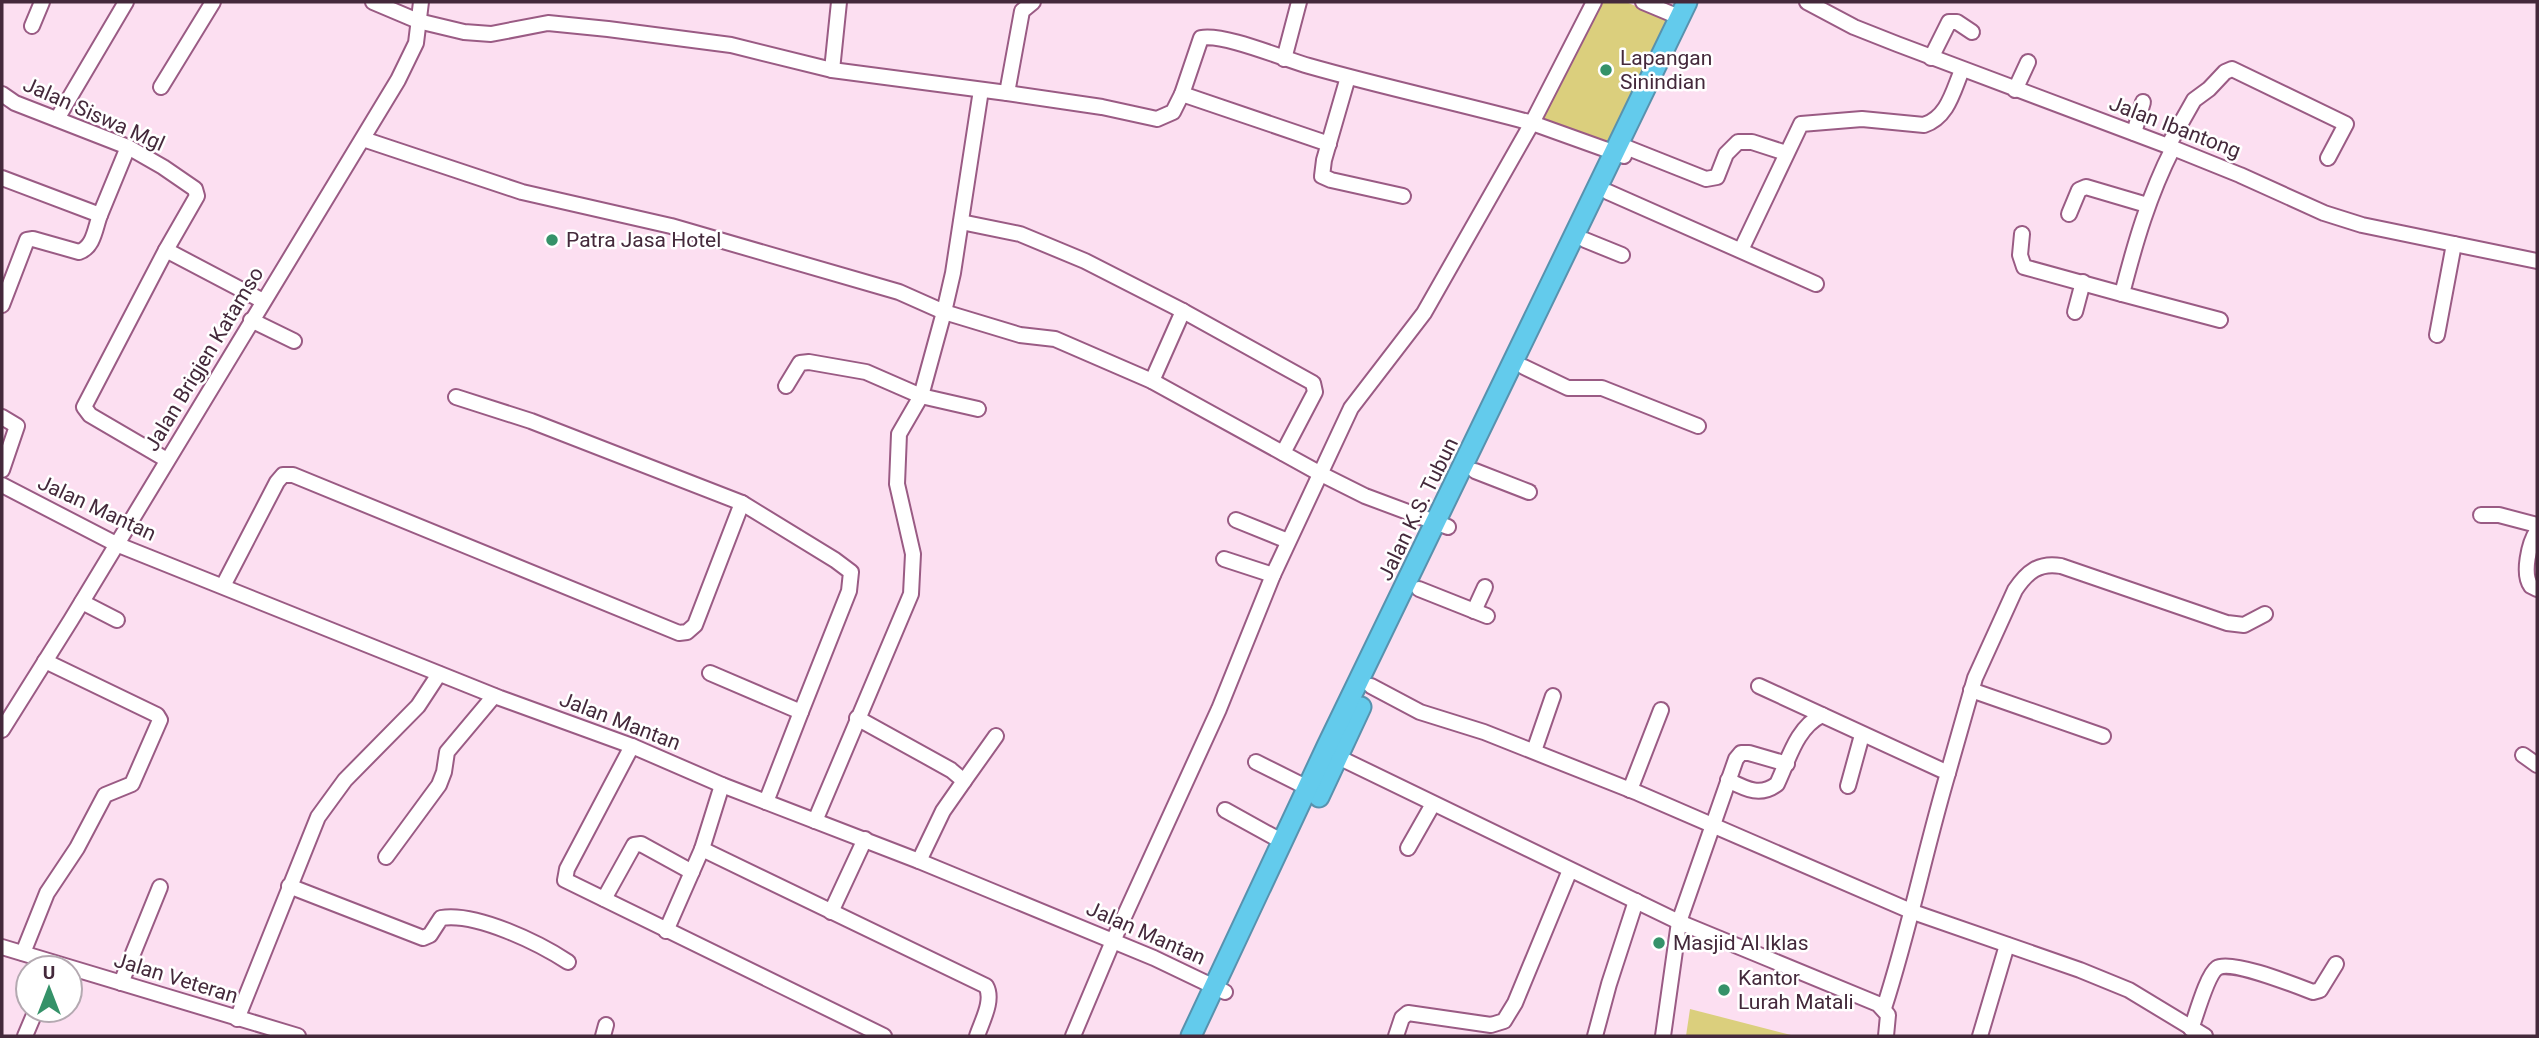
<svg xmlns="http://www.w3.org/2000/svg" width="2539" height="1038" font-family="Roboto,sans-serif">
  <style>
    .green { fill: #dbcf7d }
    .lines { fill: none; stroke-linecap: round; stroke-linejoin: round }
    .minor-casing { stroke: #9a5b84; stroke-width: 18 }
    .highway-casing { stroke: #5892ae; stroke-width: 23 }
    .minor { stroke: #fff; stroke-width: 14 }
    .highway { stroke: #63cbec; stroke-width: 19 }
    .poi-dot { fill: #359269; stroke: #fff; stroke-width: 2.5 }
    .labels { text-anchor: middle; stroke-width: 5; stroke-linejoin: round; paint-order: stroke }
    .poi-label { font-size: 21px; fill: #44293b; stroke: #fff; text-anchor: start }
    .street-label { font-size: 21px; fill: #44293b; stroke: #fff }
  </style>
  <rect width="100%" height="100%" fill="#fcdff1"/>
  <!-- green -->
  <g class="green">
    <path d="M1597 2H1626L1671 21 1612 145 1542 120Z"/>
    <path d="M1690 1009 1795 1036H1686Z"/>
  </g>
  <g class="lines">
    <!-- minor casing -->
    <g class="minor-casing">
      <g id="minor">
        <path d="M373 2 418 21 464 32 491 34 548 23 608 29 731 45 832 70 1007 93 1102 107 1157 119 1173 112 1182 94 1201 38C1223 33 1284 59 1309 66 1383 87 1458 103 1532 123L1424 313 1351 408 1273 575 1219 709 1113 941 1073 1036"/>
        <path d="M1594 2 1532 123 1624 156"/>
        <path d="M1643 2 1679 17"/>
        <path d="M1807 2 1854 27 1897 44 2168 146 2240 175 2324 213 2362 225 2537 261"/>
        <path d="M32 26 42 2"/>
        <path d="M1931 58 1949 22H1957L1972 32"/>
        <path d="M1284 59 1299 2"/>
        <path d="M832 70 839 2"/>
        <path d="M1348 77 1324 160 1322 176 1331 180 1403 196"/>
        <path d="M161 87 213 2"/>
        <path d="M2015 90 2028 62"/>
        <path d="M1007 93 1022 11 1033 2"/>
        <path d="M2 94 15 103 128 147 163 167 195 189 197 196 166 250 263 301"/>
        <path d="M1182 94 1329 144"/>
        <path d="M57 119 126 2"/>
        <path d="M2134 133 2143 102"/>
        <path d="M363 139 522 192 671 226 899 292 944 312 1020 335 1055 339 1152 381 1319 473 1365 496 1448 527"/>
        <path d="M2168 146 2194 100 2209 89 2225 72 2232 69 2346 124 2328 158"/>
        <path d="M1628 148 1706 179 1717 177 1726 154 1738 142H1752L1786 153"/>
        <path d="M2173 148C2149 195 2135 243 2122 294L2220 320"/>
        <path d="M2 178 100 215 128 147"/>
        <path d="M1608 192 1816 284"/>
        <path d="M2069 214 2079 190 2086 187 2147 205"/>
        <path d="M961 222 1020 234 1085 261 1183 311 1313 383 1315 392 1283 453"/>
        <path d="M2022 234 2020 255 2024 267 2122 294"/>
        <path d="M1585 240 1622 255"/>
        <path d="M166 250 84 407 90 415 167 460"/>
        <path d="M1741 250 1801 124 1862 119 1924 125C1948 117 1953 91 1962 70"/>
        <path d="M2 305 27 240 33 239 79 252C94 247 95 228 100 215"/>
        <path d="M2075 312 2083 282"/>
        <path d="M251 320 294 341"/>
        <path d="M2437 335 2454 244"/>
        <path d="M1524 367 1568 388H1602L1698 426"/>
        <path d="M1152 381 1183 311"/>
        <path d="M786 386 800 363 809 362 866 372 921 396 978 409"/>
        <path d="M2 417 17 426 2 470"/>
        <path d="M1475 471 1529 492"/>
        <path d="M2 485 116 544 500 698 632 746 722 785 919 861 1154 958 1225 992"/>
        <path d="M742 503 835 560 851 572 849 591 801 712"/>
        <path d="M2481 515H2499L2537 525"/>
        <path d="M1236 520 1288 541"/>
        <path d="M2537 531C2529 543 2522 574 2531 586L2537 589"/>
        <path d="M1224 559 1273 575"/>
        <path d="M223 586 277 482 283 475H293L679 633 687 632 695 625 742 503 531 421 456 397"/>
        <path d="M1419 589 1487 616"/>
        <path d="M82 602 117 620"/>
        <path d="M1474 611 1485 587"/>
        <path d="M710 673 801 712 766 802"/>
        <path d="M1371 686 1420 712 1484 732 1638 793 1913 912 2080 970 2129 990 2205 1036"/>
        <path d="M1759 686 1948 773C1925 851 1909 931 1884 1008"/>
        <path d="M1971 690 2103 736"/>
        <path d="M857 718 951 770 964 781 943 811 919 861"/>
        <path d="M2 730 71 620 398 80 416 43 421 2"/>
        <path d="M632 746 567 869 565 880 884 1036"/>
        <path d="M1534 751 1553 696"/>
        <path d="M2523 755 2537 765"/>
        <path d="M1338 757 1679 922 1878 1004 1888 1015 1886 1036"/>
        <path d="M1256 762 1308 788"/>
        <path d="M1948 773 1975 678 2015 590C2027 572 2039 562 2061 566L2227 623 2244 625 2265 614"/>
        <path d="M1728 780C1746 789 1760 797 1777 784 1789 759 1796 728 1822 715"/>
        <path d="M964 781 996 736"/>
        <path d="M1848 786 1862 735"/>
        <path d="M1630 790 1661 710"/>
        <path d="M1225 810 1283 842"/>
        <path d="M815 821 911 594 913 554 897 484 899 434 921 396 944 312 953 273 981 90"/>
        <path d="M1408 848 1433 804"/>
        <path d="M702 849 722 785"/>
        <path d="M386 857 439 785 444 772 447 752 494 696"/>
        <path d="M289 886 423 938 430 935 441 918C476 912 539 943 568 962"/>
        <path d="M604 899 634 845 641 844 692 872"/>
        <path d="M831 912 865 839"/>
        <path d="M666 931 702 849 986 986C994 1000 982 1021 977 1036"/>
        <path d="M2 947 298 1036"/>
        <path d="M23 953 47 893 77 848 105 795 132 784 160 720 157 715 45 661"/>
        <path d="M121 983 160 887"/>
        <path d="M237 1019 318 817 345 780 418 706 439 674"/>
        <path d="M2191 1029C2196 1016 2207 975 2217 968 2230 959 2297 986 2313 992L2320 990 2336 964"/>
        <path d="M25 1036 36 1010"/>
        <path d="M603 1036 606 1025"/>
        <path d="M1396 1036 1402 1018 1408 1013 1491 1025 1504 1021 1515 1003 1570 870"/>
        <path d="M1595 1036 1609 984 1636 901"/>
        <path d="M1663 1036 1679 922 1736 759 1741 753H1749L1787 764"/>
        <path d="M1980 1036 2007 945"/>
      </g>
    </g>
    <!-- highway casing -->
    <g class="highway-casing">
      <g id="highway">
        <path d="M1319 797 1361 707"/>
        <path d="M1191 1036 1327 746 1687 2"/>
      </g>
    </g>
    <!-- minor -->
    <use href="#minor" class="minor"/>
    <!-- highway -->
    <use href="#highway" class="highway"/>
  </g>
  <!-- markers -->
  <g class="poi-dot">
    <circle cx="1606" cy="70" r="7"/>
    <circle cx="552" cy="240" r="7"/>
    <circle cx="1659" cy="943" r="7"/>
    <circle cx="1724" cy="990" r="7"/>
  </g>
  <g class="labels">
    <!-- poi labels -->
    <g class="poi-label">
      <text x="1620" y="65">Lapangan<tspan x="1620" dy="24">Sinindian</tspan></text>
      <text x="566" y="247">Patra Jasa Hotel</text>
      <text x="1673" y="950">Masjid Al Iklas</text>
      <text x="1738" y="985">Kantor<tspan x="1738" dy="24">Lurah Matali</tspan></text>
    </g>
    <!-- street labels -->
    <g class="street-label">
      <text transform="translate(94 114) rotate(24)" y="7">Jalan Siswa Mgl</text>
      <text transform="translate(2175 127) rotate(21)" y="7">Jalan Ibantong</text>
      <text transform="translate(204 359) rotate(-59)" y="7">Jalan Brigjen Katamso</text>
      <text transform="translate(97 508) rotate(25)" y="7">Jalan Mantan</text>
      <text transform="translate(1418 509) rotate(-64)" y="7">Jalan K.S. Tubun</text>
      <text transform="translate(620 721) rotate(21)" y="7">Jalan Mantan</text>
      <text transform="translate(1146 933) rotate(24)" y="7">Jalan Mantan</text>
      <text transform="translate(176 978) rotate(17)" y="7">Jalan Veteran</text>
    </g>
  </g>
  <!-- border -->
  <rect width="2539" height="1038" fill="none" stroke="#44293b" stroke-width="7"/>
  <!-- north arrow -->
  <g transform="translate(49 989)"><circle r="33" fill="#ffffff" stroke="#b4a9b1" stroke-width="2"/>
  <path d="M0-5L12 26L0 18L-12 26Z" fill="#359269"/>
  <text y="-10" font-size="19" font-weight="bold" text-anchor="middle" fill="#44293b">U</text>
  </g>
</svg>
